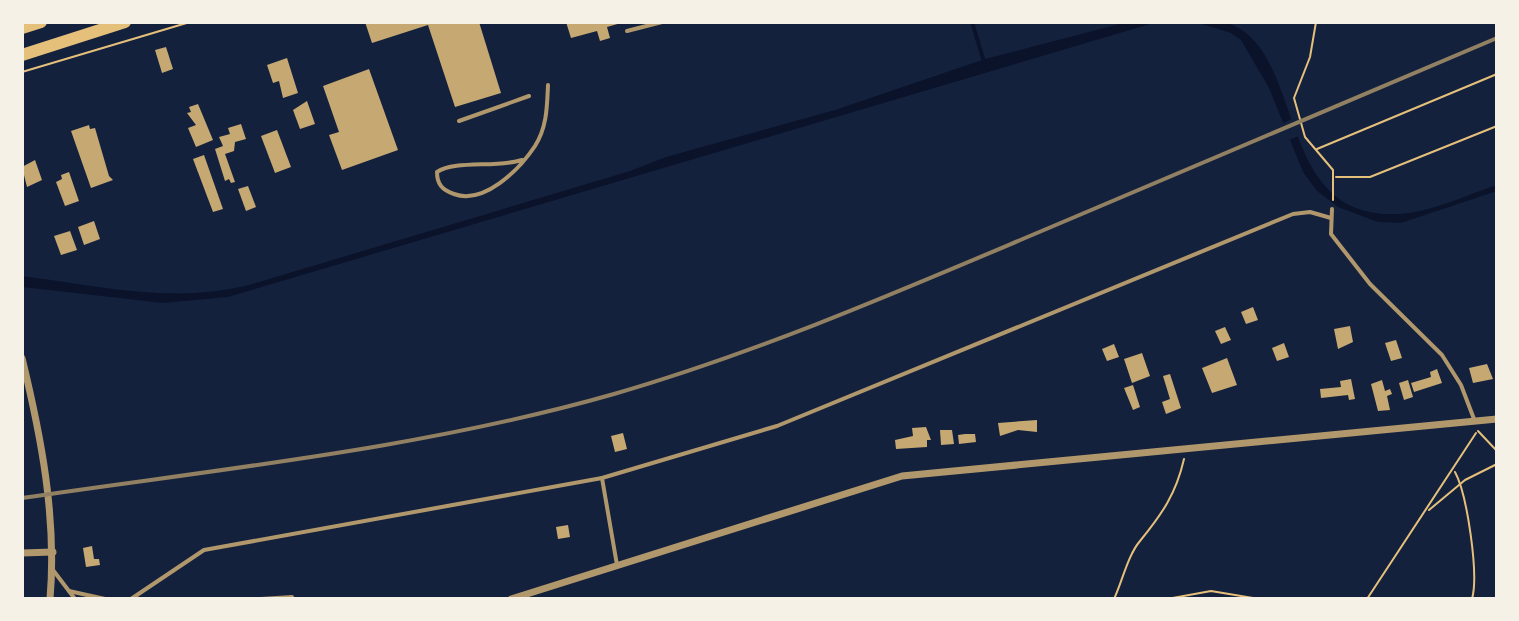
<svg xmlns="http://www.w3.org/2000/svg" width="1519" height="621" font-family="'Noto Sans',sans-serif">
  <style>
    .water { fill: #0b132b }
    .pier { fill: #14213d }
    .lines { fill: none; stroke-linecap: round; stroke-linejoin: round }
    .stream { stroke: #0b132b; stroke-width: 4 }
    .building { fill: #c6a872 }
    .path { stroke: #e5c07b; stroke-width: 2 }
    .service { stroke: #b1986c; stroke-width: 4 }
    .minor { stroke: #b1986c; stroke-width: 7 }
    .primary { stroke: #e5c07b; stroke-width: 12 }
    .rail { stroke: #918062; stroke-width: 4 }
  </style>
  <rect width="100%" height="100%" fill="#14213d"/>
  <!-- water -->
  <g class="water">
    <path d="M1127 22H1157L228 297 163 303 22 287V276C100 286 172 304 249 285L630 171 666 157 835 110 985 59Z"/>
    <path d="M1195 22C1206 22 1221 19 1231 24 1307 56 1274 219 1397 214 1430 213 1466 195 1497 185V191L1401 223 1378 222 1338 207 1317 191 1303 172 1269 88 1241 40 1231 33Z"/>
  </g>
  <!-- pier -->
  <path class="pier" d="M1294 118 1301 135 1284 142 1277 126Z"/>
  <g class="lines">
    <!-- stream -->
    <path class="stream" d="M972 22 985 65"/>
  </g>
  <!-- building -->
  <g class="building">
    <path d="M365 22H479L501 93 455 107 428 25 372 43Z"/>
    <path d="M566 22H621V23L607 27 610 38 600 41 597 31 571 38Z"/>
    <path d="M166 47 173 69 162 73 155 50Z"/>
    <path d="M287 58 298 93 283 98 279 81 273 83 267 65Z"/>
    <path d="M369 69 398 150 342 170 329 135 339 132 323 86Z"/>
    <path d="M307 101 315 124 300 129 293 110Z"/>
    <path d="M198 104 213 140 196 147 188 128 196 125 187 113 191 112 189 107Z"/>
    <path d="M241 124 246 139 235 142 234 151 225 154 235 182 231 183 229 179 225 181 215 149 223 146 219 137 230 134 228 128Z"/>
    <path d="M89 125 90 129 95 128 109 176 113 180 91 188 71 131Z"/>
    <path d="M277 130 291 167 275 173 261 136Z"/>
    <path d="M204 155 223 209 213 212 193 159Z"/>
    <path d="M35 160 42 180 27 187 22 167Z"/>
    <path d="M69 172 79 201 65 206 56 182 62 179 61 175Z"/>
    <path d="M248 186 256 207 246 211 238 189Z"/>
    <path d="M94 221 100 239 84 245 78 227Z"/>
    <path d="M70 231 77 250 61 255 54 236Z"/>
    <path d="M1253 307 1258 320 1246 324 1241 312Z"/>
    <path d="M1350 326 1353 342 1338 349 1334 329Z"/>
    <path d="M1225 327 1231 340 1221 344 1215 331Z"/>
    <path d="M1396 340 1402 358 1391 361 1385 343Z"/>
    <path d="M1284 343 1289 357 1277 361 1272 348Z"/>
    <path d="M1114 344 1119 357 1107 361 1102 349Z"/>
    <path d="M1142 353 1150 376 1132 383 1124 359Z"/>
    <path d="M1227 358 1237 385 1212 393 1202 368Z"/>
    <path d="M1487 364 1493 379 1473 383 1469 368Z"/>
    <path d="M1437 369 1442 383 1414 392 1411 383 1431 377 1430 372Z"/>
    <path d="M1170 374 1181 408 1166 414 1162 402 1170 399 1163 376Z"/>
    <path d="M1351 379 1355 399 1349 400 1348 395 1321 398 1320 389 1341 387 1340 381Z"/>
    <path d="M1382 380 1385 391 1390 389 1392 394 1387 396 1390 410 1378 411 1371 384Z"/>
    <path d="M1408 380 1413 397 1404 400 1399 383Z"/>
    <path d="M1133 385 1140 407 1133 410 1124 388Z"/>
    <path d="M1037 420V432L1018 430 1000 436 998 423Z"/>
    <path d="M926 427 931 440H927V447L896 449 895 440 913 436 912 428Z"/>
    <path d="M940 430H952L954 444 941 445Z"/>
    <path d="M623 433 627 449 615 452 611 436Z"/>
    <path d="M965 434H975L976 442 959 444 958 435Z"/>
    <path d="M568 525 570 537 558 539 556 527Z"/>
    <path d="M92 546 94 559H99L100 565 86 567 83 548Z"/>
  </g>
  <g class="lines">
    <!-- path -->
    <g class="path">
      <path d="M1316 22 1310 57 1294 98 1305 137 1333 170V200"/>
      <path d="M22 72 190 22"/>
      <path d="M1317 149 1497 74"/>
      <path d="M1336 177H1370L1497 126"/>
      <path d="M1478 431 1497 451"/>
      <path d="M1455 472C1467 494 1479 574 1472 599"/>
      <path d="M1429 510 1465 480 1497 464"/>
      <path d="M1114 599C1122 582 1128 555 1140 541 1162 514 1176 494 1184 459"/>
      <path d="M1167 599 1211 591 1259 599"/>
      <path d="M1367 599 1476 433"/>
    </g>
    <!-- service -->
    <g class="service">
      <path d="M627 31 662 22"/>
      <path d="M459 121 529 96"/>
      <path d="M522 160C496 168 455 160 437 172 437 184 442 190 454 194 484 205 519 170 535 146 547 127 547 107 548 85"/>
      <path d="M1332 209 1331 234 1370 284 1442 355 1461 385 1474 419"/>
      <path d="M602 478 777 426 1293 214 1310 212 1331 218"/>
      <path d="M53 570 75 599"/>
      <path d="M69 591 105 599"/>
      <path d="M131 599 204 550 602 478 617 565"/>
      <path d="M261 599 292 597"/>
    </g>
    <!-- minor -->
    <g class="minor">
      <path d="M22 358C41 436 57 518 50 599"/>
      <path d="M22 553 53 552"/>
      <path d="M511 599 902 476 1497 419"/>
    </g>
    <!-- primary -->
    <g class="primary">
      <path d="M22 28 41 22"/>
      <path d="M22 55 125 22"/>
    </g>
    <!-- rail -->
    <path class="rail" d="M22 498C219 469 421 449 614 394 762 351 902 290 1044 230 1195 166 1346 102 1497 38"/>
  </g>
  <!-- border -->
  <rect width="1519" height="621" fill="none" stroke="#f6f1e7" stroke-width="48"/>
</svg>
